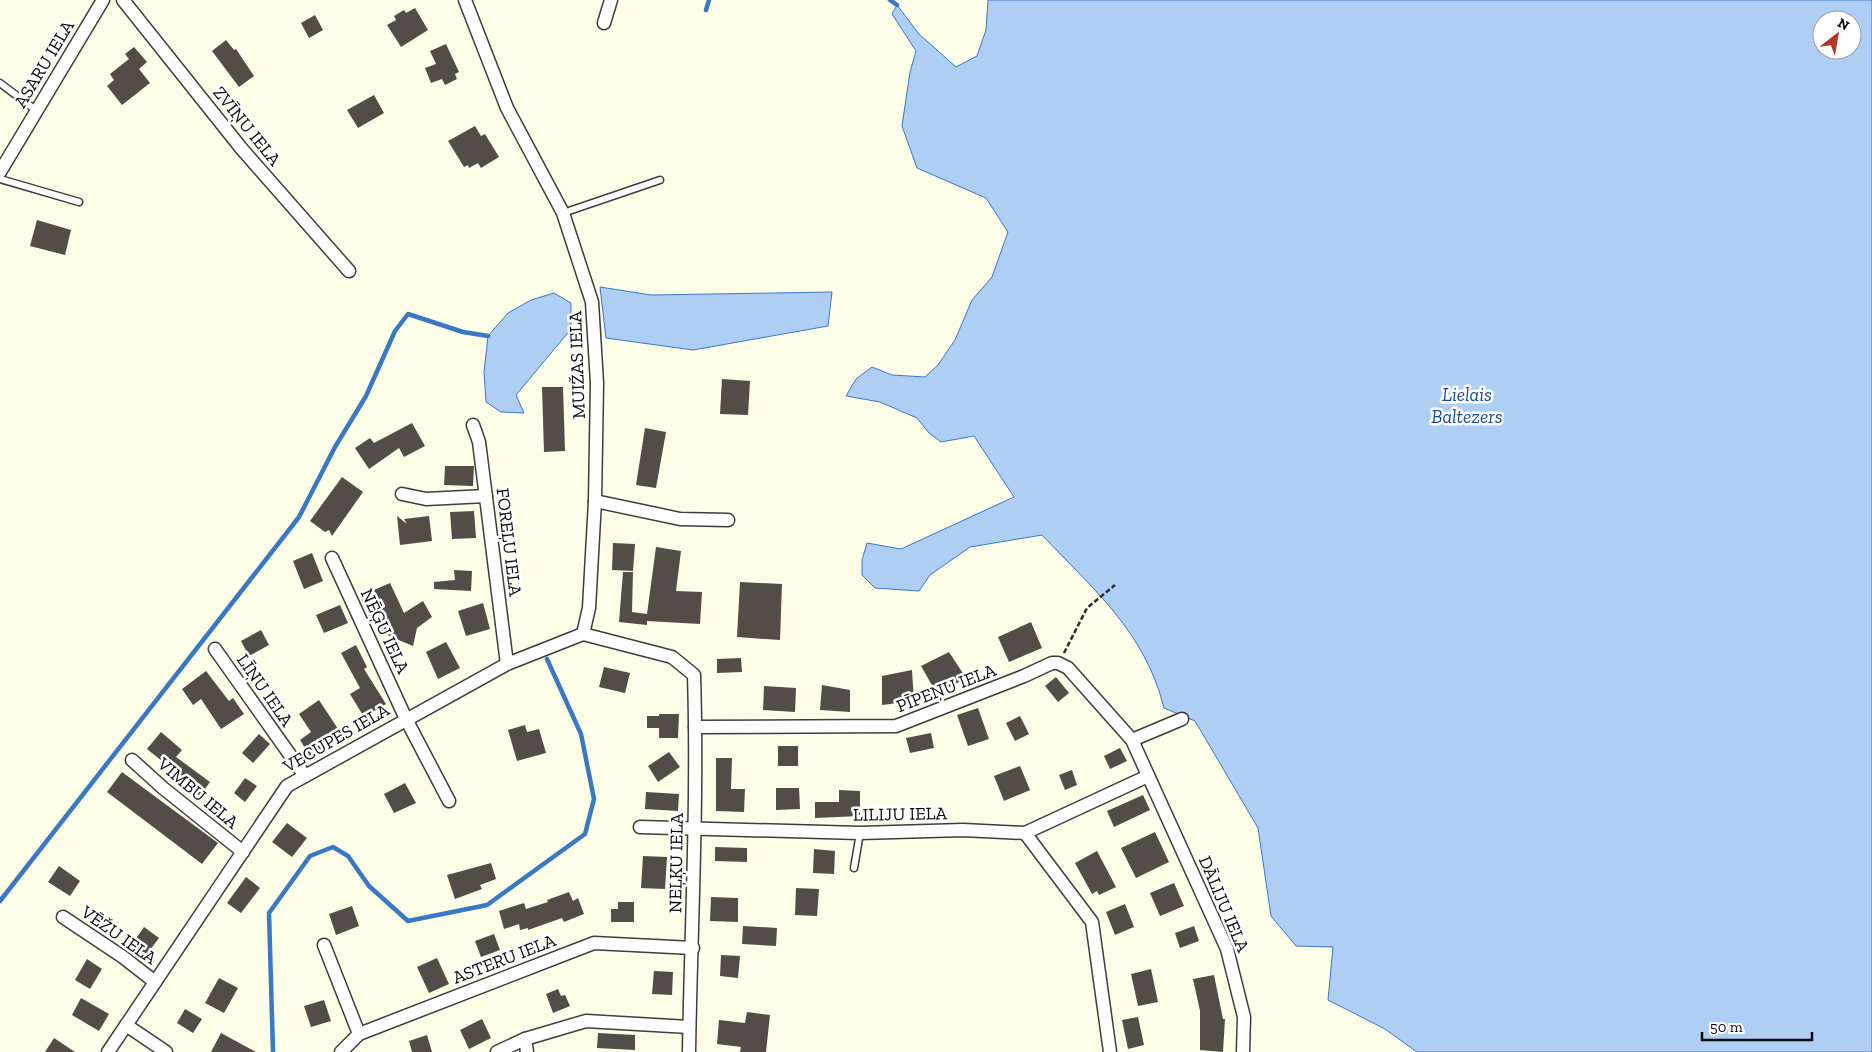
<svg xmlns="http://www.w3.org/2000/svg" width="1872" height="1052" font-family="'Zilla Slab',serif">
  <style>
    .water { fill: #aecff3; stroke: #3878c7; fill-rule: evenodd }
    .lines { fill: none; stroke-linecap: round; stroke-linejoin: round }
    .stream { stroke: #3878c7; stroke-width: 4.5 }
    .building { fill: #524d47 }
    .service-casing { stroke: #3d3d3d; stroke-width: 9 }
    .minor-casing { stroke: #3d3d3d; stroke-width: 15 }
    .path { stroke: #2c2c2c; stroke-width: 2.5; stroke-dasharray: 5 2.5; stroke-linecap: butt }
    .service { stroke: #fff; stroke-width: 6 }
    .minor { stroke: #fff; stroke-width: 12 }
    .labels { text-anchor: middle; stroke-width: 5; stroke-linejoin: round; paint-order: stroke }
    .street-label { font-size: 18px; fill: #0a0a0a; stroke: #fff }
    .water-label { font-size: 19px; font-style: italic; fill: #1a4c95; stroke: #fff }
  </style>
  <rect width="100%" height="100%" fill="#fefde7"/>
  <!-- water -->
  <g class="water">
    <path d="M988 0H1872V1052H1417L1385 1029 1328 1000 1333 947 1296 946 1271 916 1258 828 1195 721 1164 708C1145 632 1094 590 1042 535L970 547 930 575 919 591 875 588 862 575V560L867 543 901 549 1014 497 974 436 941 442 929 433 917 418 880 402 846 396 856 379 872 367 892 375 925 377 938 365 955 340 972 300 992 277 1008 232 986 198 917 168 902 126 910 72 916 51 892 14 897 5 919 34 956 67 977 56 986 30ZM1822 20H1852V50H1822Z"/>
    <path d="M600 287 651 295 832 292 828 326 693 350 606 338Z"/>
    <path d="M554 293 571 303V329L516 395 524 413 501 412 486 402 484 372 488 336 508 313 531 300Z"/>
  </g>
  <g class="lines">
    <!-- stream -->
    <g class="stream">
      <path d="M890 0 897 5"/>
      <path d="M706 10 709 0"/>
      <path d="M0 901 299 517 335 447 366 396 395 331 408 314 463 332 488 336"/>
      <path d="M273 1052 269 913 310 856 333 847 348 856 369 886 408 921 487 905 585 834 594 799 581 734 547 659"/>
    </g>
  </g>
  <!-- building -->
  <g class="building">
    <path d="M415 8 428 30 401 47 387 25 396 20 394 16 404 10 406 13Z"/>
    <path d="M315 15 323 30 309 38 301 23Z"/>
    <path d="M226 40 234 50 236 49 254 76 239 87 212 51Z"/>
    <path d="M446 44 459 72 455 74 457 79 445 85 442 79 431 83 425 68 436 64 430 51Z"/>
    <path d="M134 47 147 62 139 69 150 83 122 105 107 86 114 80 110 74 129 59 125 54Z"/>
    <path d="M374 95 384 113 358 128 347 110Z"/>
    <path d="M475 126 481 136 485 134 499 157 481 168 478 163 469 168 468 165 464 167 448 141Z"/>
    <path d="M37 220 71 230 65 255 30 246Z"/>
    <path d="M722 379 750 381 748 415 720 414Z"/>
    <path d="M542 387H563L565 451 544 452Z"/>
    <path d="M412 423 425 446 404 457 399 448 369 469 355 448 370 438 374 443Z"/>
    <path d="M645 428 666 432 656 488 636 485Z"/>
    <path d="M445 466H474L473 486 444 485Z"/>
    <path d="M342 477 363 492 332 536 329 530 325 532 310 521Z"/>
    <path d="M474 511 476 538 452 539 450 512Z"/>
    <path d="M397 516 407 524 404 519 429 516 432 541 400 545Z"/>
    <path d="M613 543 635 544 633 571 612 570Z"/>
    <path d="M656 547 681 551 676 591 702 592 700 624 647 621V625L619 622 623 572H633L632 612 647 614Z"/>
    <path d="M312 553 323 581 304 589 293 561Z"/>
    <path d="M454 570 472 571 471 591 434 589V582L455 580Z"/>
    <path d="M740 582 782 584 780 640 737 637Z"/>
    <path d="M390 583 404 613 423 601 432 617 417 628 413 646 389 636 374 614 369 616 360 596Z"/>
    <path d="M483 603 490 629 466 636 458 611Z"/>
    <path d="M340 605 348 623 324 633 316 615Z"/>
    <path d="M1031 622 1042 648 1009 662 998 637Z"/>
    <path d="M261 630 269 645 249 656 241 641Z"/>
    <path d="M446 642 460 668 438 679 426 652Z"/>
    <path d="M356 645 367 667 364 669 386 704 364 717 350 694 360 688 341 653Z"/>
    <path d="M949 652 966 678 937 694 921 666Z"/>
    <path d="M741 658 742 672 717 673V659Z"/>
    <path d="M604 667 630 673 625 693 599 687Z"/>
    <path d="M912 670 914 701 882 705V676Z"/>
    <path d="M206 671 229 701 233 698 244 714 221 729 201 699 193 705 182 689Z"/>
    <path d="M1056 677 1069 693 1058 702 1045 686Z"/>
    <path d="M822 685 850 690V712L820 710Z"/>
    <path d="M764 686 796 688 795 712 763 710Z"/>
    <path d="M319 700 342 735 310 756 300 740 311 732 299 714Z"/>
    <path d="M978 708 989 739 968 746 957 715Z"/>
    <path d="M659 714H679L678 738H659V728H647V716H659Z"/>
    <path d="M1020 716 1029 734 1015 741 1006 723Z"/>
    <path d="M525 725 527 732 539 729 546 753 517 761 508 730Z"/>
    <path d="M161 732 182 750 176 757 210 782 200 796 174 778 178 774 147 749Z"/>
    <path d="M931 733 934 748 910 753 906 738Z"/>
    <path d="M259 734 270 744 253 763 242 753Z"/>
    <rect x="778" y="746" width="20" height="20"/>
    <path d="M1120 748 1127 761 1110 769 1104 756Z"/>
    <path d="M669 752 680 767 658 782 648 766Z"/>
    <path d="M716 758H732L731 789H745L744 812 716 811Z"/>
    <path d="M1020 766 1030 790 1004 801 994 776Z"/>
    <path d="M1072 770 1077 785 1065 790 1059 775Z"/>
    <path d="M122 772 218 843 202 864 107 792Z"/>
    <path d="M245 778 257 786 245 802 234 793Z"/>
    <path d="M405 783 416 803 394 813 384 794Z"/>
    <path d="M776 788H799L800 809 776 810Z"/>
    <path d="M839 790 860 791V816L815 818V802H839Z"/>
    <path d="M646 792 679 794 678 811 645 809Z"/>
    <path d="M1143 795 1150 810 1114 827 1107 811Z"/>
    <path d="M287 823 307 838 292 857 272 842Z"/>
    <path d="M1155 832 1169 862 1136 878 1121 848Z"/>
    <path d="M715 847 747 848V862L715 861Z"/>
    <path d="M814 849 835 851 834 874 813 873Z"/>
    <path d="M1097 851 1116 887 1099 895 1097 891 1092 894 1075 863Z"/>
    <path d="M643 856 667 857 665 889 641 888Z"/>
    <path d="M491 863 496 879 480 885 482 889 455 899 447 875Z"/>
    <path d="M59 866 80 881 70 896 48 882Z"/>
    <path d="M246 877 260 888 241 913 227 903Z"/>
    <path d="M1174 883 1184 906 1160 916 1150 893Z"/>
    <path d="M796 888 819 889 817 916 795 915Z"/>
    <path d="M569 892 573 901 578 898 584 914 564 922 562 918 528 930V928L520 930 519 924 504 929 499 911 524 903 526 909 548 902 547 900Z"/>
    <path d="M711 897 738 898V922L710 921Z"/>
    <path d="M618 902H634V922H611V909H618Z"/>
    <path d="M1125 904 1134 927 1115 935 1106 912Z"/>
    <path d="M352 906 359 926 336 935 329 914Z"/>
    <path d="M743 926 777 928 776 946 742 944Z"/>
    <path d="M1194 926 1199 941 1180 948 1175 933Z"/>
    <path d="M144 927 159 938 144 958 130 947Z"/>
    <path d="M494 934 500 950 481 957 475 941Z"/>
    <path d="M721 955 740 956 738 978 720 976Z"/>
    <path d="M437 958 449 984 429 993 417 967Z"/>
    <path d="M87 959 102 969 90 989 75 980Z"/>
    <path d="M1151 969 1158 1002 1138 1006 1131 974Z"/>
    <path d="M654 971 673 972 672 995 652 994Z"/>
    <path d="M1214 975 1223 1019H1225L1223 1052 1200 1050V1011L1193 979Z"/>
    <path d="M219 978 238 988 224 1013 205 1003Z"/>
    <path d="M558 989 561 996 565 995 570 1006 553 1013 546 994Z"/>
    <path d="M81 998 109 1014 99 1031 72 1015Z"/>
    <path d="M324 1000 331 1021 311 1027 304 1006Z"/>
    <path d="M185 1009 202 1019 193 1033 177 1023Z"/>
    <path d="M747 1012 770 1015 766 1052H740L741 1047 717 1044 719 1020 745 1023Z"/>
    <path d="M1138 1017 1144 1045 1128 1049 1122 1020Z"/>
    <path d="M482 1019 491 1038 469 1049 460 1030Z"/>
    <path d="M221 1033 256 1052H211Z"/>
    <path d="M598 1033 635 1035V1050L597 1048Z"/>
    <path d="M427 1035 432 1052H412L409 1041Z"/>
    <path d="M54 1038 75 1052H45Z"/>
  </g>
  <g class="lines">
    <!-- service casing -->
    <g class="service-casing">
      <g id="service">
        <path d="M0 83 37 111"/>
        <path d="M0 179 79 202"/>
        <path d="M563 213 660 180"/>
        <path d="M854 868 860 833"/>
      </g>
    </g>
    <!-- minor casing -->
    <g class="minor-casing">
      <g id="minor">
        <path d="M123 0 241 148 349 271"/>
        <path d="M465 0 507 108 563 213 592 302 597 383 595 501 589 608 583 634"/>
        <path d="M604 23 611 0"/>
        <path d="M0 172 103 0"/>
        <path d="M473 425 479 442 507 664"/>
        <path d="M402 494 426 499 486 496"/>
        <path d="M595 501 680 519 728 520"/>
        <path d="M332 558 406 719 449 801"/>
        <path d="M583 634 672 657 694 675C698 801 691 926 689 1052"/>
        <path d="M215 649 305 776"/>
        <path d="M695 727 896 726 1024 676 1052 663H1058L1068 668 1132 740 1227 949 1244 1017 1243 1052"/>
        <path d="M1132 740 1182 719"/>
        <path d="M132 760 163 788 243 852"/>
        <path d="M640 827 860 833 963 830 1025 833 1148 776"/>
        <path d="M1025 833 1092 922 1110 1052"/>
        <path d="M63 917 123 957 155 982"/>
        <path d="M324 945 359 1034"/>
        <path d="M126 1025 166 1052"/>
        <path d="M525 1039 527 1052"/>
        <path d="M108 1052 287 786 507 664 583 634"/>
        <path d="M341 1052 359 1034 594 943 693 948"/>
        <path d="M497 1052 525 1039 586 1021 689 1027"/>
      </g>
    </g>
    <!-- path -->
    <path class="path" d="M1064 653 1087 608 1115 585"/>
    <!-- service -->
    <use href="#service" class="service"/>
    <!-- minor -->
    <use href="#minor" class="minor"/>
  </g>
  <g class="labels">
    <!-- street labels -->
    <g class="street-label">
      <text transform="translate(44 64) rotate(-59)" y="6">ASARU IELA</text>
      <text transform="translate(247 126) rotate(51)" y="6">ZVĪŅU IELA</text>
      <text transform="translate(577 365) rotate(-92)" y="6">MUIŽAS IELA</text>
      <text transform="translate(509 542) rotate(83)" y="6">FOREĻU IELA</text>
      <text transform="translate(385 631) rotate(65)" y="6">NĒĢU IELA</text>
      <text transform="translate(946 688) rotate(-21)" y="6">PĪPEŅU IELA</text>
      <text transform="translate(265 690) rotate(55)" y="6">LĪŅU IELA</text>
      <text transform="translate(336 738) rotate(-30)" y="6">VECUPES IELA</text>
      <text transform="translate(198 793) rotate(40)" y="6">VIMBU IELA</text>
      <text transform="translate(900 814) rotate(-1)" y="6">LILIJU IELA</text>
      <text transform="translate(676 863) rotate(-89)" y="6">NEĻĶU IELA</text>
      <text transform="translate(1224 904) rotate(67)" y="6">DĀLIJU IELA</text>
      <text transform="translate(119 935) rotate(35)" y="6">VĒŽU IELA</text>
      <text transform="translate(504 959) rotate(-21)" y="6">ASTERU IELA</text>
    </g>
    <!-- water labels -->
    <g class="water-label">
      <text x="1467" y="401">Lielais<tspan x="1467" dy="22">Baltezers</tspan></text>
    </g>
  </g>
  <!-- north arrow -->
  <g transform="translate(1837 35) rotate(31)"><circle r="24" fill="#ffffff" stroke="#9d9d9d"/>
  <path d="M0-4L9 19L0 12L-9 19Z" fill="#b33729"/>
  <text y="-8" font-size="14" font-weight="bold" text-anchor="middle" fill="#0a0a0a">N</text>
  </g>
  <!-- scale -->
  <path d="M1702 1032v8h110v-8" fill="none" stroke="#0a0a0a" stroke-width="2.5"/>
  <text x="1710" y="1032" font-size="15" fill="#0a0a0a" stroke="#ffffff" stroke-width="4" paint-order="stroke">50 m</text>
</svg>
